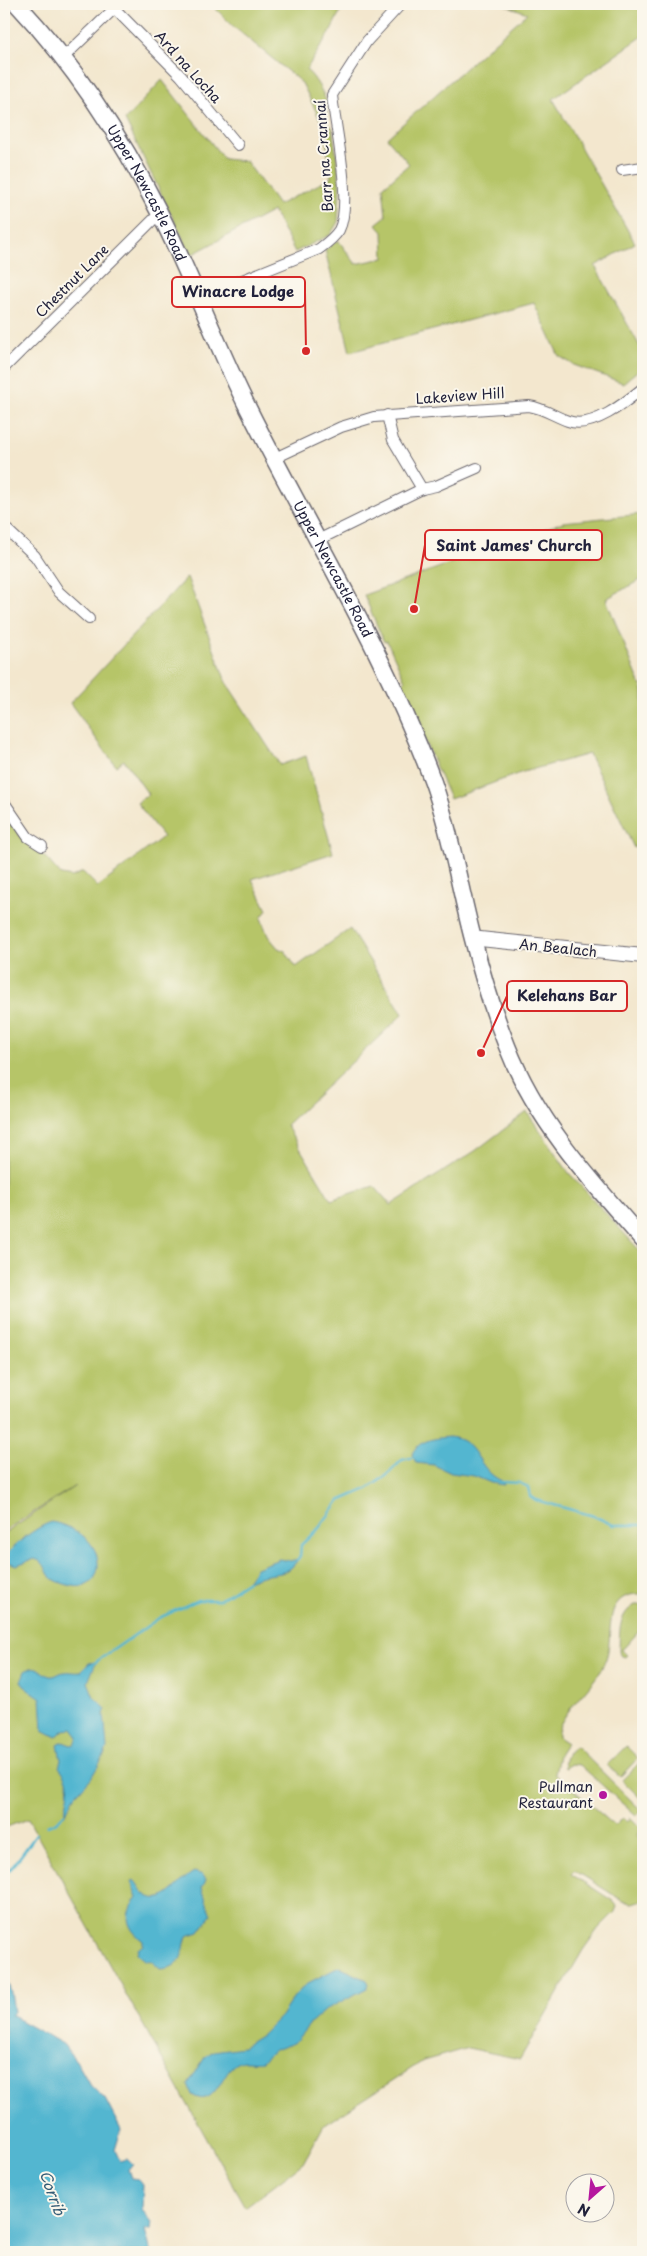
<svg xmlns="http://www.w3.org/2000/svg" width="647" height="2256" font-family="'Playpen Sans',sans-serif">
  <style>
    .green { fill: #b6c568; stroke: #6c7452 }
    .water { fill: #52b6d0; stroke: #3a6c86 }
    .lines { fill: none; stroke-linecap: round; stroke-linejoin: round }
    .stream { stroke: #52b6d0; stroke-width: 2.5 }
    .street-casing { stroke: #6b676e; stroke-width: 12 }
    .secondary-casing { stroke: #6b676e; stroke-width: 16 }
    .primary-casing { stroke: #6b676e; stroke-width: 19 }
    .street { stroke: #fff; stroke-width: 10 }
    .secondary { stroke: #fff; stroke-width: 14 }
    .primary { stroke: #fff; stroke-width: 16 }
    .poi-dot { fill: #b5179e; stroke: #fbf7ec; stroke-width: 2 }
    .labels { text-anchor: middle; stroke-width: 4; stroke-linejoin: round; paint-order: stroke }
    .street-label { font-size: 14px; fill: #22223b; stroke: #fbf7ec }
    .poi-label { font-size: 14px; fill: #22223b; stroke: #fbf7ec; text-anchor: end }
    .water-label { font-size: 15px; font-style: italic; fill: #355d77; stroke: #fbf7ec }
    .leader { fill: none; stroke: #d62828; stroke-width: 2 }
    .callout-dot { fill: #d62828; stroke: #fbf7ec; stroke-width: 2 }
    .callout { fill: #fbf7ec; stroke: #d62828; stroke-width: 2 }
    .callout-label { font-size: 15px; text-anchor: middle; font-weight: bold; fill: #22223b }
  </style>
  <rect width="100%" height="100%" fill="#fbf7ec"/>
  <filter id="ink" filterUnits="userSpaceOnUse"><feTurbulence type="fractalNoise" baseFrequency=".02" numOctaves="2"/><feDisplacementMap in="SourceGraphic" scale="10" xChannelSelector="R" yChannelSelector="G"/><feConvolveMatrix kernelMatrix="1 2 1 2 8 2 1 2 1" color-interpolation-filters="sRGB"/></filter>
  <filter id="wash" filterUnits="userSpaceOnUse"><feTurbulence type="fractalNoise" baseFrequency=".0096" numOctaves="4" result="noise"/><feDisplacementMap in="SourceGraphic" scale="20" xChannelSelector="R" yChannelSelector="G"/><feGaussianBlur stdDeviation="1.12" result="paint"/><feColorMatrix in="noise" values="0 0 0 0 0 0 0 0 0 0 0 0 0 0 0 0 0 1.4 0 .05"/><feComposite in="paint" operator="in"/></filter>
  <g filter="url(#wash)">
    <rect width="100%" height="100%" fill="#f3e7ce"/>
    <!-- green -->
    <g class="green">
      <path d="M211 4H344L331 30 306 70C313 74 326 96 327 105 327 110 326 116 325 122L332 127 338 166 340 188 338 222 330 235 295 252 273 211 191 255 125 120 162 80 224 159 246 161 278 205 331 178 325 129 302 83 234 27Z"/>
      <path d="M503 4H643V36L553 99 635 243 595 266 643 352V366L623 383 574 365 559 356 534 303 350 352 325 250 338 240 356 264 384 258 383 232 376 224 386 216 383 187 409 164 387 138 527 13Z"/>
      <path d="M643 514V585L640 580 606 599 643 691V845L634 848 589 754 523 772 450 799 400 684 405 681 387 641 384 642 364 595 563 522Z"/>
      <path d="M187 577 226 682 280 765 306 756 333 853 252 879 267 910 261 918 268 936 278 948 285 951 296 967 350 929 403 1014 286 1125 331 1200 374 1186 391 1205 475 1151 527 1112 569 1173 643 1254V1594C605 1592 612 1626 608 1651 606 1663 598 1676 590 1685 581 1697 555 1722 558 1737L567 1743 559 1755 555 1774 615 1826 623 1818 627 1821 631 1818 642 1829 637 1835 643 1843V1900L632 1903 623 1901 574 1870 571 1874 613 1901 617 1906 615 1912 598 1929 583 1950 520 2059 468 2048 423 2061 324 2125 303 2163 245 2207 28 1819 4 1828V1534L75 1486 4 1531V814L24 841 46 858 61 875 72 877 83 872 98 887 163 837 137 803 148 794 124 760 116 766 70 703Z"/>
      <path d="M635 1605H643V1627L622 1650 627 1655 625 1657 620 1655 619 1651C620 1634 617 1615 635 1605Z"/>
      <path d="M576 1746 642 1811 636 1816 580 1765 572 1764 565 1768C563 1759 568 1750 576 1746Z"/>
      <path d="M626 1746 638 1758 620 1777 607 1765Z"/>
      <path d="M641 1761 643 1763V1801L622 1780Z"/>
    </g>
    <!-- water -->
    <g class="water">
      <path d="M449 1437C480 1440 475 1469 502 1481L504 1485 491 1483 474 1476 451 1473 434 1465 416 1463 412 1454C418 1440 436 1438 449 1437Z"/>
      <path d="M51 1522C65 1524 86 1534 93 1547 104 1564 97 1591 73 1586 66 1585 53 1581 49 1575 44 1566 45 1562 34 1559L16 1565 8 1562 5 1556C18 1542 33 1529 51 1522Z"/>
      <path d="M279 1559 290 1561 298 1559C288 1577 275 1572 259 1577 255 1578 252 1580 247 1581L256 1568Z"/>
      <path d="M96 1662 88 1682 94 1697 106 1709 104 1714 107 1747 105 1754 91 1778 75 1796 64 1816C68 1794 74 1785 59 1767L61 1760 58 1745 63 1742 71 1745 75 1744 78 1737 72 1729 64 1730 56 1737 43 1730 41 1698 24 1686 21 1681 25 1671C39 1662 39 1673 50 1676 56 1677 59 1672 65 1672 70 1671 75 1673 81 1672L89 1663Z"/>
      <path d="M194 1872 203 1875 206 1880 202 1888 211 1915 199 1932 187 1936C182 1952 184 1968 160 1969L151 1961 145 1960 137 1953 138 1949 143 1945V1941C126 1927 123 1916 137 1897L131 1882 134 1880C138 1884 140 1890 144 1893 164 1911 178 1880 194 1872Z"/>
      <path d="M339 1967 367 1980 369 1984 367 1988 327 2009 309 2025 294 2043 274 2050 262 2061C252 2063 244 2058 235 2064 221 2073 215 2110 192 2095L188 2085 205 2057 213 2051 243 2047 262 2035 281 2016 295 1995 308 1983Z"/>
      <path d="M4 1979C12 1987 12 2000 14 2012L10 2015 63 2044 77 2062 90 2085 105 2099 121 2130 115 2150 120 2161 127 2159 133 2165 128 2169 131 2178 139 2179 143 2184 142 2210 152 2222 151 2229 145 2230 151 2252H4Z"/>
    </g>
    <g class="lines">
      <!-- stream -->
      <g class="stream">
        <path d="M501 1482 520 1483 528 1487 530 1496 536 1500 594 1516 613 1525H643"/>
        <path d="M297 1560 300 1556 301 1545 319 1528 339 1501 367 1489 386 1476 402 1460 415 1457"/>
        <path d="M93 1664 159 1618 198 1600H219L248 1581"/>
        <path d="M47 1826 55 1823 64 1814"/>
        <path d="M4 1875 14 1865 36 1835"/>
      </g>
    </g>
  </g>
  <g filter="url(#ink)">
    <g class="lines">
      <!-- street casing -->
      <g class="street-casing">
        <g id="street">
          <path d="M115 9 181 76 238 145"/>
          <path d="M64 57 119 4"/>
          <path d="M622 170 643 167"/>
          <path d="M198 298 319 249C327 243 334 238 339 230 353 203 335 127 332 95L367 41 401 4"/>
          <path d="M4 368 160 213"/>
          <path d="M387 415 393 440 422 489"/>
          <path d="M275 458 341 427 374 417 529 406C543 408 554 416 568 421 592 430 626 402 643 388"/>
          <path d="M4 527 35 556 59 592 89 619"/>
          <path d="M318 540 422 489 436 486 477 468"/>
          <path d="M4 802 28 837 42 846"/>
        </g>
      </g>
      <!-- secondary casing -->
      <g class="secondary-casing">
        <path id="secondary" d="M473 941 480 939 643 956"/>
      </g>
      <!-- primary casing -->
      <g class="primary-casing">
        <g id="primary">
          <path id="s1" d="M17 4C75 66 121 136 159 212 192 277 216 345 249 410 311 534 385 652 433 782 451 833 459 886 473 939 482 975 493 1011 507 1046 536 1121 591 1181 643 1240"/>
        </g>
      </g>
      <!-- street -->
      <use href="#street" class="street"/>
      <!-- secondary -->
      <use href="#secondary" class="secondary"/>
      <!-- primary -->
      <use href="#primary" class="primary"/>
    </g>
  </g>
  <!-- markers -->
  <circle class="poi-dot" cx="603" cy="1795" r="5"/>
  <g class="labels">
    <!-- street labels -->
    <g class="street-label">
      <text transform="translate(188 67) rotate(48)" y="5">Ard na Locha</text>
      <text transform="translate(324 156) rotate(-94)" y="5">Barr na Crannaí</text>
      <text dy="5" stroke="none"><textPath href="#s1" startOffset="230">Upper Newcastle Road</textPath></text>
      <text transform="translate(72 281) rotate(-45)" y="5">Chestnut Lane</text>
      <text transform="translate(460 396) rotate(-4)" y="5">Lakeview Hill</text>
      <text dy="5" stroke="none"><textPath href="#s1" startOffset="650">Upper Newcastle Road</textPath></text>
      <text transform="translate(558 948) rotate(6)" y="5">An Bealach</text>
    </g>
    <!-- poi labels -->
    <g class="poi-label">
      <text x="593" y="1792">Pullman<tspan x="593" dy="16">Restaurant</tspan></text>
    </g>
    <!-- water labels -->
    <g class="water-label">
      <text transform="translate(52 2193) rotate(70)" y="5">Corrib</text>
    </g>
  </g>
  <!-- callouts -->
  <path class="leader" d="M306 351L305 292M414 609L425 545M481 1053L507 996"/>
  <g class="callout-dot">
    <circle cx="306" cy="351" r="5"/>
    <circle cx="414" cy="609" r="5"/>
    <circle cx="481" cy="1053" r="5"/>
  </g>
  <g class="callout">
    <rect x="172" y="277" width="133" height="30" rx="5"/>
    <rect x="425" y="530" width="177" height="30" rx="5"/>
    <rect x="507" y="981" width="120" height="30" rx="5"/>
  </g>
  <g class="callout-label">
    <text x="238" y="297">Winacre Lodge</text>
    <text x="514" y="551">Saint James' Church</text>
    <text x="567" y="1001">Kelehans Bar</text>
  </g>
  <!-- margin -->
  <rect width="647" height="2256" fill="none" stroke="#fbf7ec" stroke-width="20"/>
  <!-- north arrow -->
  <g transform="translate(590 2198) rotate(207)"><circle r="24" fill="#fbf7ec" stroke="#a4a2a5"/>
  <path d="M0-4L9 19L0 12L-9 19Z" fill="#b5179e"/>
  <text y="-8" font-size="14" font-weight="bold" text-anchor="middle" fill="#22223b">N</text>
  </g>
</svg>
